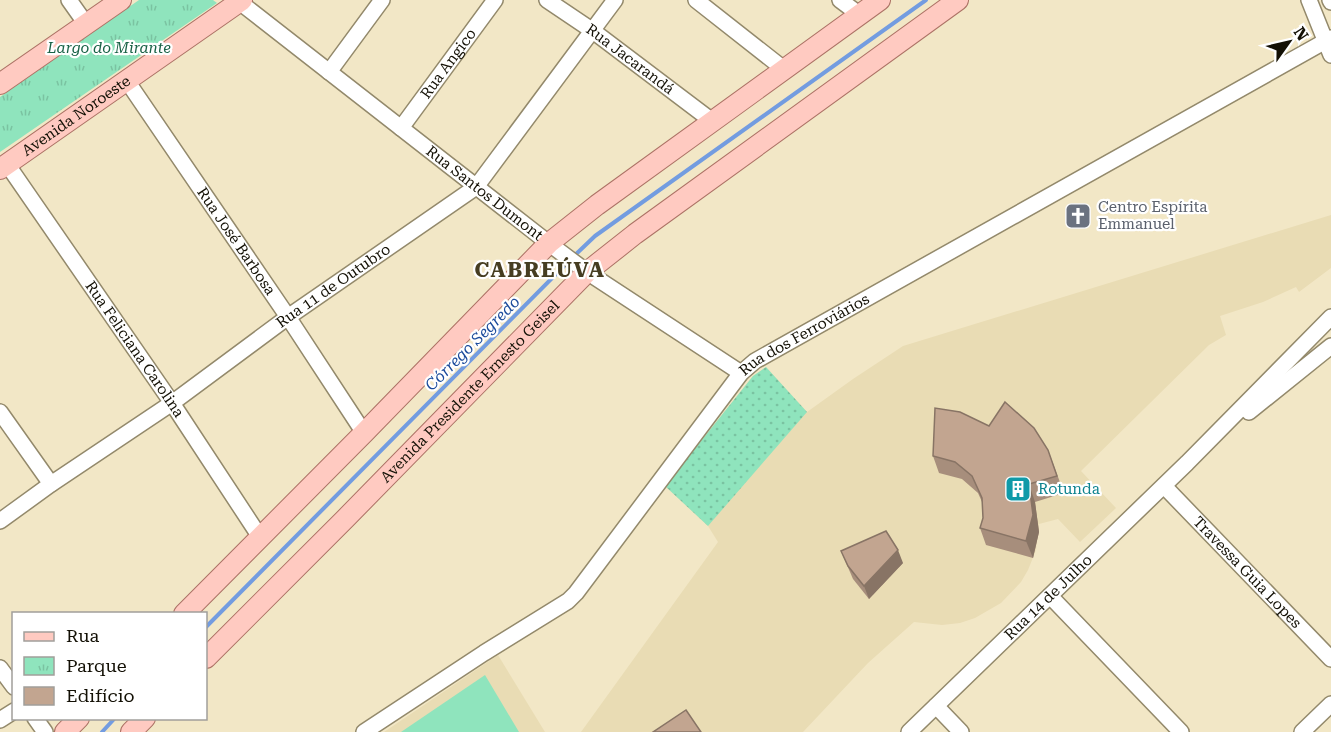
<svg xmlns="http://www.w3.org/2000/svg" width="1331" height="732" font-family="'Roboto Serif',serif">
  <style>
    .built { fill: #e9dcb4 }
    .grass { fill: url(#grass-dots) }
    .park { fill: url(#park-tufts) }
    .pitch { fill: #8fe4bd }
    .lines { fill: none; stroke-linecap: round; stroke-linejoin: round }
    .stream { stroke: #739ce0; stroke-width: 4 }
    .minor-casing { stroke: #93896b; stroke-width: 18 }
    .major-casing { stroke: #ac7265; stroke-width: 22 }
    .minor { stroke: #fff; stroke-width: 15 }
    .major { stroke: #ffcac1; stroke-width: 20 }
    .wall { fill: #a78e7c }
    .shaded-wall { fill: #887465 }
    .building { fill: #c2a590; stroke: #887465; stroke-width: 1.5 }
    .labels { text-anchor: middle; stroke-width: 4.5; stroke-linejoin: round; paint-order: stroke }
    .park-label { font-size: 15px; font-style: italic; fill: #186246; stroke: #fff }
    .street-label { font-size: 15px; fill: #131005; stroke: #fff }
    .worship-label { font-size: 15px; fill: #5b616d; stroke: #fff; text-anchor: start }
    .culture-label { font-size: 15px; fill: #0d838f; stroke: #fff; text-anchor: start }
    .water-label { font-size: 16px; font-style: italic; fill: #1b4b9b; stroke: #fff }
    .district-label { font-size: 21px; font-weight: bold; letter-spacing: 1.5px; fill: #463d21; stroke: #fff }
  </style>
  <defs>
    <pattern id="grass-dots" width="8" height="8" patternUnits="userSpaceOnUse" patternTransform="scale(1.5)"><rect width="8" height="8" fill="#8fe4bd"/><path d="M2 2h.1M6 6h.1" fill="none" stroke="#7ac3a1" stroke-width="1.8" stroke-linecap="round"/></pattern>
    <pattern id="park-tufts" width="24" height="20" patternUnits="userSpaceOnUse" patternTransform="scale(1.5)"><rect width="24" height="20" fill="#8fe4bd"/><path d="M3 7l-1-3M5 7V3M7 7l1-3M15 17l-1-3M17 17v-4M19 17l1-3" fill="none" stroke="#7ac3a1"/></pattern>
  </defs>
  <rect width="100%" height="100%" fill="#f2e7c6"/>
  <!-- built -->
  <g class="built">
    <path d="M1331 215V268L1299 292 1296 287 1263 302 1220 316 1226 335 1209 345 1081 471 1116 508 1080 542 1058 519 1039 524 1036 550 1028 570 1021 582 1001 603 975 618 960 623 942 625 914 622 868 663 803 732H581L718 542 708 526 665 486 753 376 766 367 807 412 853 379 903 346Z"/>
    <path d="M498 655 545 732H384Z"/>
  </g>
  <!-- grass -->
  <path class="grass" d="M766 367 807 412 708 526 665 486 753 376Z"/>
  <!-- park -->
  <path class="park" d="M139 0H213L217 3 0 152V97Z"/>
  <!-- pitch -->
  <path class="pitch" d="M485 675 519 732H401Z"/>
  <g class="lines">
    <!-- stream -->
    <g class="stream">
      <path d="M573 257 595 236 926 0"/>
      <path d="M206 627 568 262"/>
      <path d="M102 732 115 718"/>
    </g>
    <!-- minor casing -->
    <g class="minor-casing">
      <g id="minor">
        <path d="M69 0 86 24"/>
        <path id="s1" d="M237 0 551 245 587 272 741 373"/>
        <path id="s2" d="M547 0 593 31 712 121"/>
        <path d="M696 0 785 70"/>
        <path d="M840 0 860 15"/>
        <path d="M1309 0 1331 55"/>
        <path d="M1330 0 1331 2"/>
        <path d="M329 72 382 0"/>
        <path id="s3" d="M127 81 288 317 364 433"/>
        <path id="s4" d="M401 128 495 0"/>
        <path id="s5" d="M7 164 172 403 260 537"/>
        <path d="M0 412 51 484"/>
        <path d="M1249 412 1331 346"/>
        <path id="s6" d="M1164 486 1331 659"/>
        <path id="s7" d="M0 521 51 484 172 403 288 317 476 187 615 0"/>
        <path d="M1050 596 1181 732"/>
        <path d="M0 668 14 687"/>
        <path d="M936 706 961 732"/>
        <path d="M35 718 45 732"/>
        <path d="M0 720 14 711"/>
        <path id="s8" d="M364 732 484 653 568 601 576 593 741 373 755 361 1331 38"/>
        <path id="s9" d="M909 732 1187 463 1331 317"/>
        <path d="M1302 732 1331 704"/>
      </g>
    </g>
    <!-- major casing -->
    <g class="major-casing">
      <g id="major">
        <path d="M0 84 121 0"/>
        <path id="s10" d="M0 169 242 0"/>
        <path d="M184 614 364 433 549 243 597 205 880 0"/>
        <path id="s11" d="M206 658 345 519 587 272 635 234 958 0"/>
        <path d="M65 732 79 718"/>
        <path d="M131 732 145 718"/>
      </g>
    </g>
    <!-- minor -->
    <use href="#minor" class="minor"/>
    <!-- major -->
    <use href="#major" class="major"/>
  </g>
  <!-- wall -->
  <g class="wall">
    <path d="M989 426 1048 450 1064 493 1035 502 1039 532 1033 558 986 545 980 528 983 518 982 502 978 493 962 479 939 473 933 456Z"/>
    <path d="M841 551 903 563 869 599 853 579Z"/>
  </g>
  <!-- shaded-wall -->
  <g class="shaded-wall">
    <path d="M1029 484 1035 502 1039 532 1033 558 1026 541Z"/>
    <path d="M898 550 903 563 869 599 864 586Z"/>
  </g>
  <!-- building -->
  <g class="building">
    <path d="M1005 402 1034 428 1048 450 1057 476 1029 484 1033 515 1026 541 980 528 983 518 982 498 972 476 955 462 933 456 935 408 960 412 989 426Z"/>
    <path d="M886 531 898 550 864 586 848 566 841 551Z"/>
    <path d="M686 710 701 732H653Z"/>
  </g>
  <!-- icons -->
  <defs>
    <g id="church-square" transform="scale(1.35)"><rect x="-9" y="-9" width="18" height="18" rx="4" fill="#6b7280" stroke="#fff"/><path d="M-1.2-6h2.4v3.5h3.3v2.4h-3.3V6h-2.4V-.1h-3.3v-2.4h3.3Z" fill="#fff"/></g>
    <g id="building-square" transform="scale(1.35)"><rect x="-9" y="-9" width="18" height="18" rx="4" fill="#0f9aa8" stroke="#fff"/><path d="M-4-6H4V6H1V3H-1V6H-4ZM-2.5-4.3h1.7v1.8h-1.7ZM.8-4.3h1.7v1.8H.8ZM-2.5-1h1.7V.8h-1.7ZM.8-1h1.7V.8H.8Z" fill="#fff"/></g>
  </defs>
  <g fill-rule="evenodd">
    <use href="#church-square" x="1078" y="216"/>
    <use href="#building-square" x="1018" y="489"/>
  </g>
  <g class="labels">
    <!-- park labels -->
    <g class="park-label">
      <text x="109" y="53">Largo do Mirante</text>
    </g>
    <!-- street labels -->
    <g class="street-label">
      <text dy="5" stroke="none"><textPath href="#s2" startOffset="102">Rua Jacarandá</textPath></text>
      <text dy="5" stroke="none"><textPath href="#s4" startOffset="80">Rua Angico</textPath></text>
      <text dy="5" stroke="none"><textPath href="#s10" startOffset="93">Avenida Noroeste</textPath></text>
      <text dy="5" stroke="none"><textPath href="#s1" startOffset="314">Rua Santos Dumont</textPath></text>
      <text dy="5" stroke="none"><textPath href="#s3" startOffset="194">Rua José Barbosa</textPath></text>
      <text dy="5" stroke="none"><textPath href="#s7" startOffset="408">Rua 11 de Outubro</textPath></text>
      <text dy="5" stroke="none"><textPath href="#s8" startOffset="603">Rua dos Ferroviários</textPath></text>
      <text dy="5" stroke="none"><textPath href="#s5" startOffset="225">Rua Feliciana Carolina</textPath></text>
      <text dy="5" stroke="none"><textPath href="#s11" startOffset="375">Avenida Presidente Ernesto Geisel</textPath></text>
      <text dy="5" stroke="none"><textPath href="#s6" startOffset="120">Travessa Guia Lopes</textPath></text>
      <text dy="5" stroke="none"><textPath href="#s9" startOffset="194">Rua 14 de Julho</textPath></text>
    </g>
    <!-- worship labels -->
    <g class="worship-label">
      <text x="1098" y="212">Centro Espírita<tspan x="1098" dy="17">Emmanuel</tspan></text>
    </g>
    <!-- culture labels -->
    <g class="culture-label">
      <text x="1038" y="494">Rotunda</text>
    </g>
    <!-- water labels -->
    <g class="water-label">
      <text transform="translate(472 343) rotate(-45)" y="6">Córrego Segredo</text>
    </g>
    <!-- district labels -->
    <g class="district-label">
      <text x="540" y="277">CABREÚVA</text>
    </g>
  </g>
  <!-- legend -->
  <rect x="12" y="612" width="195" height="108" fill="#ffffff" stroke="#a19f9b" stroke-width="1.5"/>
  <rect x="24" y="632" width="30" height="9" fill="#ffcac1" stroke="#a19f9b" stroke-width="1.5"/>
  <text x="66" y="642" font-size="18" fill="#131005">Rua</text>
  <rect x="24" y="657" width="30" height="18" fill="url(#park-tufts)" stroke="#a19f9b" stroke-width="1.5"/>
  <text x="66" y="672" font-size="18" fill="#131005">Parque</text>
  <rect x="24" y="687" width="30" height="18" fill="#c2a590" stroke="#a19f9b" stroke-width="1.5"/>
  <text x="66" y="702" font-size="18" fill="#131005">Edifício</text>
  <!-- north arrow -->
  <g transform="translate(1289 42) rotate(56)" stroke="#ffffff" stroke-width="4.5" paint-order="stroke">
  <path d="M0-4.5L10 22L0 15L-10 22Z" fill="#131005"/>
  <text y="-9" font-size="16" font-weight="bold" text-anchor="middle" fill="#131005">N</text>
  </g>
</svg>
